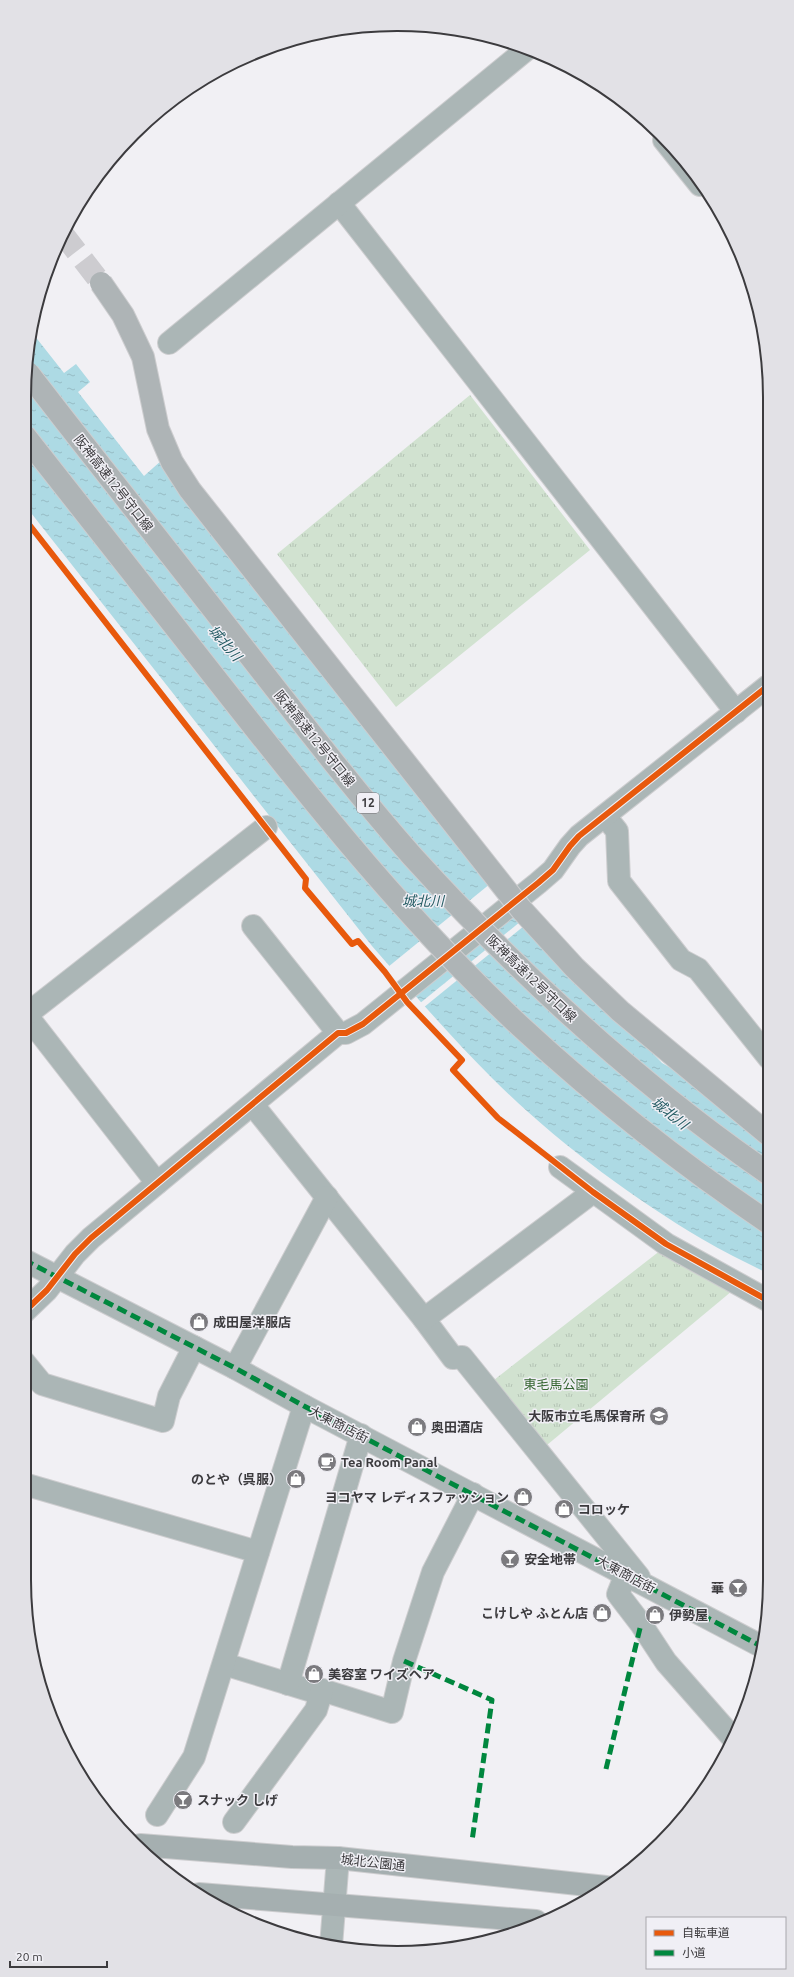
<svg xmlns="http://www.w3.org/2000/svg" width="794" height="1977" font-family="Ubuntu,'Noto Sans JP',sans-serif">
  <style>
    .park { fill: url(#park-tufts) }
    .water { fill: url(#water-ripples) }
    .pier { fill: #f1f0f4 }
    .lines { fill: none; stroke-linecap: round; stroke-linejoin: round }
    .highway-tunnel { stroke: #cdccd0; stroke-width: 22; stroke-dasharray: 22 11; stroke-linecap: butt }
    .minor-casing { stroke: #cdcdcf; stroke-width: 24 }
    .major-casing { stroke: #cdcdcf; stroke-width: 24 }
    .minor { stroke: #abb6b6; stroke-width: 22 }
    .major { stroke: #a5afb0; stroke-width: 22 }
    .highway-bridge-casing { stroke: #cdcdcf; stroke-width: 24; stroke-linecap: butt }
    .highway-bridge { stroke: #aeb4b6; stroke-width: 22 }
    .quiet { stroke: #00873e; stroke-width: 5; stroke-dasharray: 10 5; stroke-linecap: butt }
    .cycleway-casing { stroke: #f0eff5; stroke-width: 8 }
    .cycleway { stroke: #e8590c; stroke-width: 6 }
    .labels { text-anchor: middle; stroke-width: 3; stroke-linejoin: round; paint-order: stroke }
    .shield { fill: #f0eff5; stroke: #727175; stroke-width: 1 }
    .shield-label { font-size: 12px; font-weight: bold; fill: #3c3b3e }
    .street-label { font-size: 13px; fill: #3c3b3e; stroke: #f0eff5 }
    .poi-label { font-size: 13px; font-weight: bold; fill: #3c3b3e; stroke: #f0eff5; text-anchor: start }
    .park-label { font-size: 13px; fill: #346530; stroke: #f0eff5 }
    .water-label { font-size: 14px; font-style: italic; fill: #255c64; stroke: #f0eff5 }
    .rim { fill: none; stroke: #3c3b3e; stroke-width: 2 }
  </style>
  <defs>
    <pattern id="park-tufts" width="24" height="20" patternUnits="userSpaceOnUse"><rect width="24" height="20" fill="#d1e2d0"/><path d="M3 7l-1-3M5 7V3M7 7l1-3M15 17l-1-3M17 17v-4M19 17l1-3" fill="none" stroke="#b4c3b4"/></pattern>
    <pattern id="water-ripples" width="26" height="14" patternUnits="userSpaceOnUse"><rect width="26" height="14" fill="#addae4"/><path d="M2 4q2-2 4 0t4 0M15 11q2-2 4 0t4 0" fill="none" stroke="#96bcc5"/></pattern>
  </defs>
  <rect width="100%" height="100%" fill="#f1f0f4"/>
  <!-- park -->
  <g class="park">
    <path d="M470 395 590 550 396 707 277 554Z"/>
    <path d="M661 1250 732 1291 547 1445 494 1380Z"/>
  </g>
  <!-- water -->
  <path class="water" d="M34 335 64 373 76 364 90 382 78 392 144 476 162 460 523 917 662 1063 769 1123V1274C747 1263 724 1252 702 1239 629 1196 552 1138 492 1078 450 1036 411 991 372 946L24 504V397Z"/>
  <!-- pier -->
  <g class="pier">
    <path d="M496 879 519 909 412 996 388 967Z"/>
    <path d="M526 917 530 921 423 1008 419 1004Z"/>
  </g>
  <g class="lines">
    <!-- highway-tunnel -->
    <path class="highway-tunnel" d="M63 234 101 283"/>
    <!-- minor casing -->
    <g class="minor-casing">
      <g id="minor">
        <path d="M664 140 700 185"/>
        <path d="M339 203 736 712"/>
        <path d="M169 343 527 49"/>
        <path d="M605 816 617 831 619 881 681 960 698 969 769 1058"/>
        <path d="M253 926 338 1033"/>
        <path d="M24 1012 157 1183"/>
        <path d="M26 1015 266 827"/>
        <path d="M253 1105 424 1319 453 1358 462 1357 639 1577"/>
        <path d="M560 1167 666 1244 769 1301"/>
        <path d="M24 1260 235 1368 304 1406 759 1645"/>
        <path d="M24 1312 47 1290 75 1254 91 1238 338 1033H346L363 1024 538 883 553 870 570 846 579 836 768 686"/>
        <path d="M424 1319 593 1192"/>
        <path d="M24 1362 42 1384 163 1421 169 1396 194 1347"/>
        <path d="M235 1368 327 1197"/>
        <path d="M24 1484 258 1552"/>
        <path d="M626 1574 618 1594 641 1624 666 1662 731 1736"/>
        <path d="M224 1664 312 1691 322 1690 392 1712 404 1661 433 1572 473 1494"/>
        <path d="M288 1684 361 1435"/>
        <path d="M157 1815 194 1757 304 1406"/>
        <path d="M234 1822 316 1710 322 1690"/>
        <path d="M331 1946 338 1858"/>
      </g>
    </g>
    <!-- major casing -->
    <g class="major-casing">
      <g id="major">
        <path d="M140 1845 292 1857 338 1858 606 1887"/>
        <path d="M199 1894 536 1921"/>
      </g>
    </g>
    <!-- minor -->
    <use href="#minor" class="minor"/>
    <!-- major -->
    <use href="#major" class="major"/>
    <!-- highway-bridge casing -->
    <g class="highway-bridge-casing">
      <g id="highway-bridge">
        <path d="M101 283 123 315 143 357 158 429 172 462 190 490 521 909 575 968 620 1011 769 1135"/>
        <path d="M28 373C100 466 173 558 246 651 300 720 354 790 412 856 519 974 637 1083 769 1174"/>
        <path d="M24 435C91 519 157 604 224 689 316 806 411 924 520 1026 598 1098 681 1164 769 1223"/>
      </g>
    </g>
    <!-- highway-bridge -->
    <use href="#highway-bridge" class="highway-bridge"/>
    <!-- quiet -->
    <g class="quiet">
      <path d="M24 1260 235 1368 304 1406 759 1645"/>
      <path d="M404 1661 492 1700 472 1841"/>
      <path d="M606 1769 641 1624"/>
    </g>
    <!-- cycleway casing -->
    <g class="cycleway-casing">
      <g id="cycleway">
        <path d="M24 518 306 879 305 888 352 944 358 941 385 972 407 1002 462 1060 453 1070 498 1118 593 1192 666 1244 769 1301"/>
        <path d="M24 1312 47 1290 75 1254 91 1238 338 1033H346L363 1024 538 883 553 870 570 846 579 836 768 686"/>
      </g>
    </g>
    <!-- cycleway -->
    <use href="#cycleway" class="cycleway"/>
  </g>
  <!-- icons -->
  <defs>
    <g id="shop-disc" transform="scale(1)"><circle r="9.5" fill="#7b7a7e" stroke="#f0eff5"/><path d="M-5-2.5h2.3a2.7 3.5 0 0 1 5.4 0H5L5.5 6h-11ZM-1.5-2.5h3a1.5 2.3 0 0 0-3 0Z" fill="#fff"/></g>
    <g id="school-disc" transform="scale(1)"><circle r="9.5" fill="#7b7a7e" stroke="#f0eff5"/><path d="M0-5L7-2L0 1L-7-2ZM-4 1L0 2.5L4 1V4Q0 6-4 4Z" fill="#fff"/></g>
    <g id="cafe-disc" transform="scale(1)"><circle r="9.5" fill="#7b7a7e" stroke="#f0eff5"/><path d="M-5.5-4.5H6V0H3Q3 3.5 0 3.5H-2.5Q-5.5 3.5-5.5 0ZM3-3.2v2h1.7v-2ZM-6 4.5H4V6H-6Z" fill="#fff"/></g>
    <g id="bar-disc" transform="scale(1)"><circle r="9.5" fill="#7b7a7e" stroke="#f0eff5"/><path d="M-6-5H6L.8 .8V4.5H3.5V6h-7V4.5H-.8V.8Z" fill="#fff"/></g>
  </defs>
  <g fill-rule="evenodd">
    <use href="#shop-disc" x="199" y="1322"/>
    <use href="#school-disc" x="659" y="1416"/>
    <use href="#shop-disc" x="417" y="1427"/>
    <use href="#cafe-disc" x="327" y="1462"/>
    <use href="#shop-disc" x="296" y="1479"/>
    <use href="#shop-disc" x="523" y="1497"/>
    <use href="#shop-disc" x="564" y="1509"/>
    <use href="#bar-disc" x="510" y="1559"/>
    <use href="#bar-disc" x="738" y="1588"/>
    <use href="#shop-disc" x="602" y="1613"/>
    <use href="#shop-disc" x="655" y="1615"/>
    <use href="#shop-disc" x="314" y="1674"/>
    <use href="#bar-disc" x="183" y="1800"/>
  </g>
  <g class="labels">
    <!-- shield labels -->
    <rect class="shield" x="357" y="793" width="22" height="20" rx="3"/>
    <g class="shield-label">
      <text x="368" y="807">12</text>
    </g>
    <!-- street labels -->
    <g class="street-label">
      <text transform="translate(114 483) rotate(52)" y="5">阪神高速12号守口線</text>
      <text transform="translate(315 738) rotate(51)" y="5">阪神高速12号守口線</text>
      <text transform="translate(532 978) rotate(44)" y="5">阪神高速12号守口線</text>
      <text transform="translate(339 1424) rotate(27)" y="5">大東商店街</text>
      <text transform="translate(626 1574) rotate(28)" y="5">大東商店街</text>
      <text transform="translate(373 1862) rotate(6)" y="5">城北公園通</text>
    </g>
    <!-- poi labels -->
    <g class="poi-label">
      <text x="213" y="1327">成田屋洋服店</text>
      <text x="645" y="1421" text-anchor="end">大阪市立毛馬保育所</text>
      <text x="431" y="1432">奥田酒店</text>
      <text x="341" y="1467">Tea Room Panal</text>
      <text x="282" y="1484" text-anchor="end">のとや（呉服）</text>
      <text x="509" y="1502" text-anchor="end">ヨコヤマ レディスファッション</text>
      <text x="578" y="1514">コロッケ</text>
      <text x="524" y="1564">安全地帯</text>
      <text x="724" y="1593" text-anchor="end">華</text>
      <text x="588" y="1618" text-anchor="end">こけしや ふとん店</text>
      <text x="669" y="1620">伊勢屋</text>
      <text x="328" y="1679">美容室 ワイズヘア</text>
      <text x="197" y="1805">スナック しげ</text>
    </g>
    <!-- park labels -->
    <g class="park-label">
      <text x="556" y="1389">東毛馬公園</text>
    </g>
    <!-- water labels -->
    <g class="water-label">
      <text transform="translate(225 643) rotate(49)" y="5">城北川</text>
      <text x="423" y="906">城北川</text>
      <text transform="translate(670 1113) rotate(39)" y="5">城北川</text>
    </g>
  </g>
  <!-- crop -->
  <path d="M0 0H794V1977H0ZM397 31H397A366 366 0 0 1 763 397V1580A366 366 0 0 1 397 1946H397A366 366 0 0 1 31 1580V397A366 366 0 0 1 397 31Z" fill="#e2e1e6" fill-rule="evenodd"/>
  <path class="rim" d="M397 31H397A366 366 0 0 1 763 397V1580A366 366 0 0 1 397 1946H397A366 366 0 0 1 31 1580V397A366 366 0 0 1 397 31Z"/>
  <!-- legend -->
  <rect x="646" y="1917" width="140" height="52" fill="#f0eff5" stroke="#a8a7ac"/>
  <rect x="654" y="1930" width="20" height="6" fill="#e8590c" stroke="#a8a7ac"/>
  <text x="682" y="1937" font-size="12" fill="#3c3b3e">自転車道</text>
  <rect x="654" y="1950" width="20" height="6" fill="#00873e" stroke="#a8a7ac"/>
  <text x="682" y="1957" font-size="12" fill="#3c3b3e">小道</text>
  <!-- scale -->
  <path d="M10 1961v6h97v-6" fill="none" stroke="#3c3b3e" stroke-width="2"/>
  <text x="16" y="1961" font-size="12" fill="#3c3b3e" stroke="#f0eff5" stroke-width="3" paint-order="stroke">20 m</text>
</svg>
